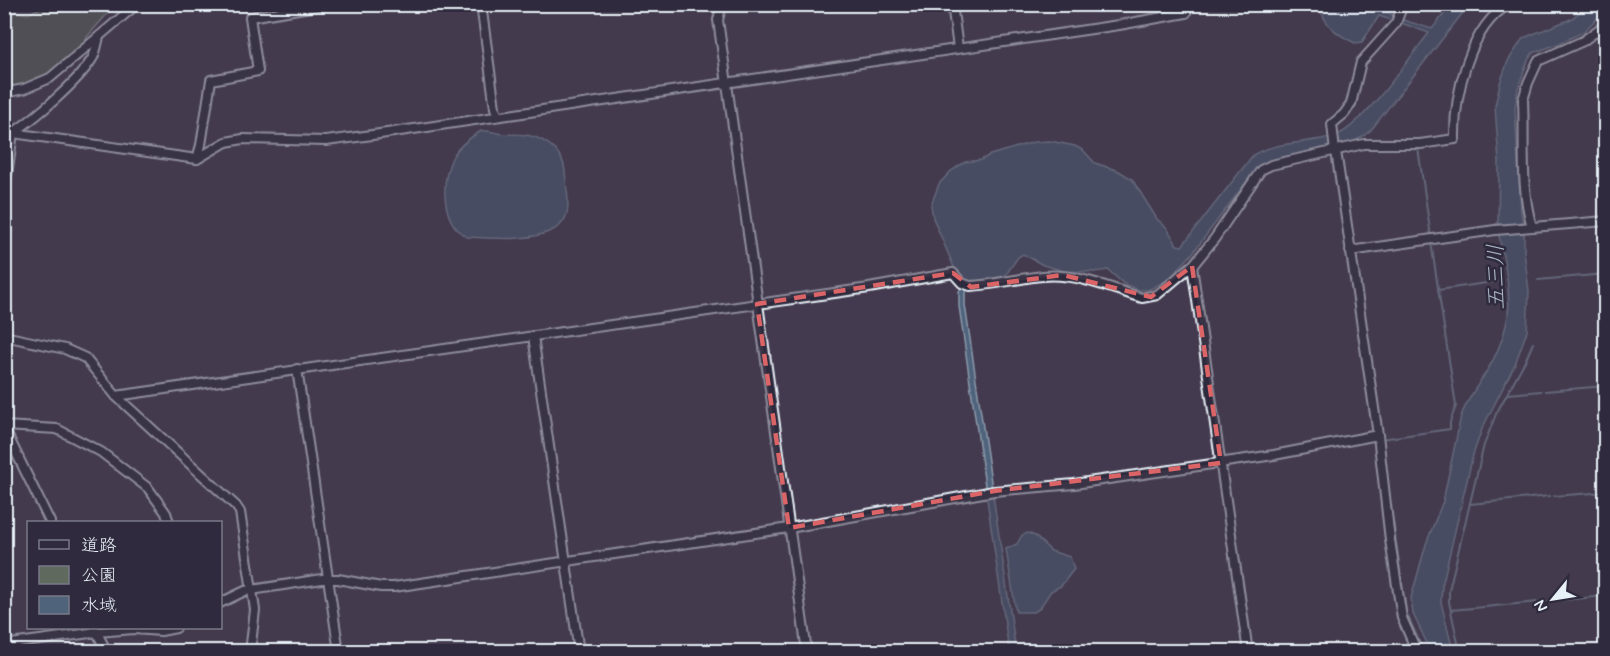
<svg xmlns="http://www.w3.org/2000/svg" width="1610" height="656" font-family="Mynerve,'Klee One',sans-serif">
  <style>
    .green { fill: #5f695d; stroke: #a4adaa; stroke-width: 1.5 }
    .water { fill: #4f637b; stroke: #8c9cad; stroke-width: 1.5 }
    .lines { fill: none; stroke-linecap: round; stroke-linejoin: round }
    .stream { stroke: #8c9cad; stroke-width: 2 }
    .street-casing { stroke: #e8f1f8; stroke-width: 12 }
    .street { stroke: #2f2a3d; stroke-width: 8 }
    .marked { fill: none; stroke: #db6466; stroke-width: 4.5; stroke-dasharray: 12 8; stroke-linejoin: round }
    .labels { text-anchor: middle; stroke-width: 5; stroke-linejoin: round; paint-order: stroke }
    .water-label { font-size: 22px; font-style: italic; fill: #abb8c6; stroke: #2f2a3d }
  </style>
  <rect width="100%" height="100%" fill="#443a4f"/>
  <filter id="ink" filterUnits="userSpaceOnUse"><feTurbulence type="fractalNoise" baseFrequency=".0167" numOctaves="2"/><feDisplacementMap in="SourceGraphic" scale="12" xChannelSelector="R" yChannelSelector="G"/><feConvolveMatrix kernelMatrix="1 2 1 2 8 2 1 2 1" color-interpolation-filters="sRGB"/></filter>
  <g filter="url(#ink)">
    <!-- green -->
    <path class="green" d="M46 5H115L87 37 83 46 49 74 24 86 5 90 4 15 18 12 28 14Z"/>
    <!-- water -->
    <g class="water">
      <path d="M1320 5H1388L1386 12 1393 15 1391 20 1379 16 1362 42 1355 43C1338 35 1322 24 1320 5Z"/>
      <path d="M1451 5H1469L1371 130C1342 157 1298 151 1262 164L1253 173 1192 254 1168 280 1148 290H1139L1124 284 1108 270 1094 272 1064 271 1043 265 1023 254 1018 257 1005 276 971 282 965 293V305L1016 651H1009L959 306V292L964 281 956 272 933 218 931 205 939 184 951 171 965 162 981 160 990 155 1034 142 1050 141 1075 146 1083 150 1095 163 1119 171 1132 179 1157 219 1167 228 1177 245 1182 246 1253 155C1275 141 1312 144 1337 135 1363 125 1410 57 1429 33L1401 23 1398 21 1400 19 1432 29Z"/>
      <path d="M1588 5H1605V11L1583 32 1558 44 1533 53 1528 60 1518 88 1515 108 1521 211 1524 228V251L1529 291 1527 331 1515 364 1482 429 1473 455 1442 586 1441 602 1453 651 1431 652 1413 614 1411 598 1426 544 1443 501 1461 416C1468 397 1481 381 1491 364 1513 322 1512 296 1502 251 1500 243 1499 232 1496 224H1498L1499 162 1495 106 1500 83 1508 61 1523 38 1571 19Z"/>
      <path d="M481 131C488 130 496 133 503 134 522 134 536 134 551 146 564 157 565 166 566 182 568 200 573 220 553 230 530 242 492 238 467 237 440 222 441 180 453 156 459 145 471 137 481 131Z"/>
      <path d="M1028 533 1035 536 1051 551 1070 557 1074 569 1061 586 1051 591 1039 609 1034 612H1016L1006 549 1017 544 1022 535Z"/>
    </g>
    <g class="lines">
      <!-- stream -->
      <g class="stream">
        <path d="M1375 148H1418L1431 237"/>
        <path d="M1340 154 1367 147"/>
        <path d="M1538 280 1606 274"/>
        <path d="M1438 290 1500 281"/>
        <path d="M1545 391 1606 386"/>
        <path d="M1508 394 1541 391"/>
        <path d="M1381 439 1450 429V422L1456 406 1431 242"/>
        <path d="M1385 465 1406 612 1424 652"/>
        <path d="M1554 496 1606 492"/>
        <path d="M1470 504 1550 496"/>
        <path d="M1563 600 1606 596"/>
        <path d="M1451 610 1559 600"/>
        <path d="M1460 652 1449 602V590L1484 445 1496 414 1526 359 1533 343"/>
      </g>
      <!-- street casing -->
      <g class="street-casing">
        <g id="street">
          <path d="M481 4 495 108 498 116"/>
          <path d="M722 4 718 20 807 652"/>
          <path d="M952 4 958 48"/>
          <path d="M4 93 24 89 50 78 137 4"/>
          <path d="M13 133 197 159 226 142 243 139 326 141 380 134 1119 25 1186 13 1185 4"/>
          <path d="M1336 151 1378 435 1390 540 1402 618 1417 652"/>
          <path d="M1335 152 1332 124 1344 114 1351 104 1361 62 1396 23 1403 4"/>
          <path d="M197 159 201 145 211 80 258 71 250 17 329 4"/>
          <path d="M4 197 13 133C36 117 77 83 92 59 96 53 97 44 99 37"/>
          <path d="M1532 227C1520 187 1525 141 1523 100L1528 83 1538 61 1583 41 1606 24"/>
          <path d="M1350 251 1495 230 1606 221"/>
          <path d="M1192 266 1248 652"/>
          <path d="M4 336 65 349 85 358 116 396 236 506 240 512 255 610 250 652"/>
          <path d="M533 336 579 652"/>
          <path d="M297 369 339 652"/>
          <path d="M116 396 869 288 953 273 962 283 970 286C995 285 1019 278 1043 276 1077 273 1110 288 1142 298L1157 295 1194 264 1215 238 1261 170 1271 165 1364 144H1420L1455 139C1454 97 1469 25 1510 4"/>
          <path d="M4 426 57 429 101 452 148 488 166 513 169 522"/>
          <path d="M4 428 50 522"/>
          <path d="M220 603 245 591 322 579H338L381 587H394L789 528 994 491 1074 484 1274 455 1378 435"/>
          <path d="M95 629 107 652"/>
          <path d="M4 645 97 632 134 629 161 631 176 628"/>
        </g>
      </g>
      <!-- street -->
      <use href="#street" class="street"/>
    </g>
  </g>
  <!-- marked area -->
  <path d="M0 0H1610V656H0ZM1192 266 1221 463 994 491 789 528 757 304 953 273 971 287 1063 275 1151 297Z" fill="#443a4f" fill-opacity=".55" fill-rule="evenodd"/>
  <path class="marked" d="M1192 266 1221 463 994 491 789 528 757 304 953 273 971 287 1063 275 1151 297Z"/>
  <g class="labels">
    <!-- water labels -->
    <g class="water-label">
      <text transform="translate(1495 277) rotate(-91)" y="8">五三川</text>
    </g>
  </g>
  <!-- margin -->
  <rect width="1610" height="656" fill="none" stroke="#2f2a3d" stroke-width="24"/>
  <rect x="12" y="12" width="1586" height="632" fill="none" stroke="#e8f1f8" stroke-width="2" filter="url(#ink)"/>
  <!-- legend -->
  <rect x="27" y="521" width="195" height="108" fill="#2f2a3d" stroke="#797a88" stroke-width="1.5"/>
  <rect x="39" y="540" width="30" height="9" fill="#2f2a3d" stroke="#797a88" stroke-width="1.5"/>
  <text x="81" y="551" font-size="18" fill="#e8f1f8">道路</text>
  <rect x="39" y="566" width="30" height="18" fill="#5f695d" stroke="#797a88" stroke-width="1.5"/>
  <text x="81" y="581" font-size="18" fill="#e8f1f8">公園</text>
  <rect x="39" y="596" width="30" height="18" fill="#4f637b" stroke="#797a88" stroke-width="1.5"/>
  <text x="81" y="611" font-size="18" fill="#e8f1f8">水域</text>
  <!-- north arrow -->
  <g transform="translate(1553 599) rotate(240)" stroke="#2f2a3d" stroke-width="4.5" paint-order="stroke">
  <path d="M0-4.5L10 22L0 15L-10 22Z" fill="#e8f1f8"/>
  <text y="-9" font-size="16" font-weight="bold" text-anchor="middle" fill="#e8f1f8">N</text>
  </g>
</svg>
